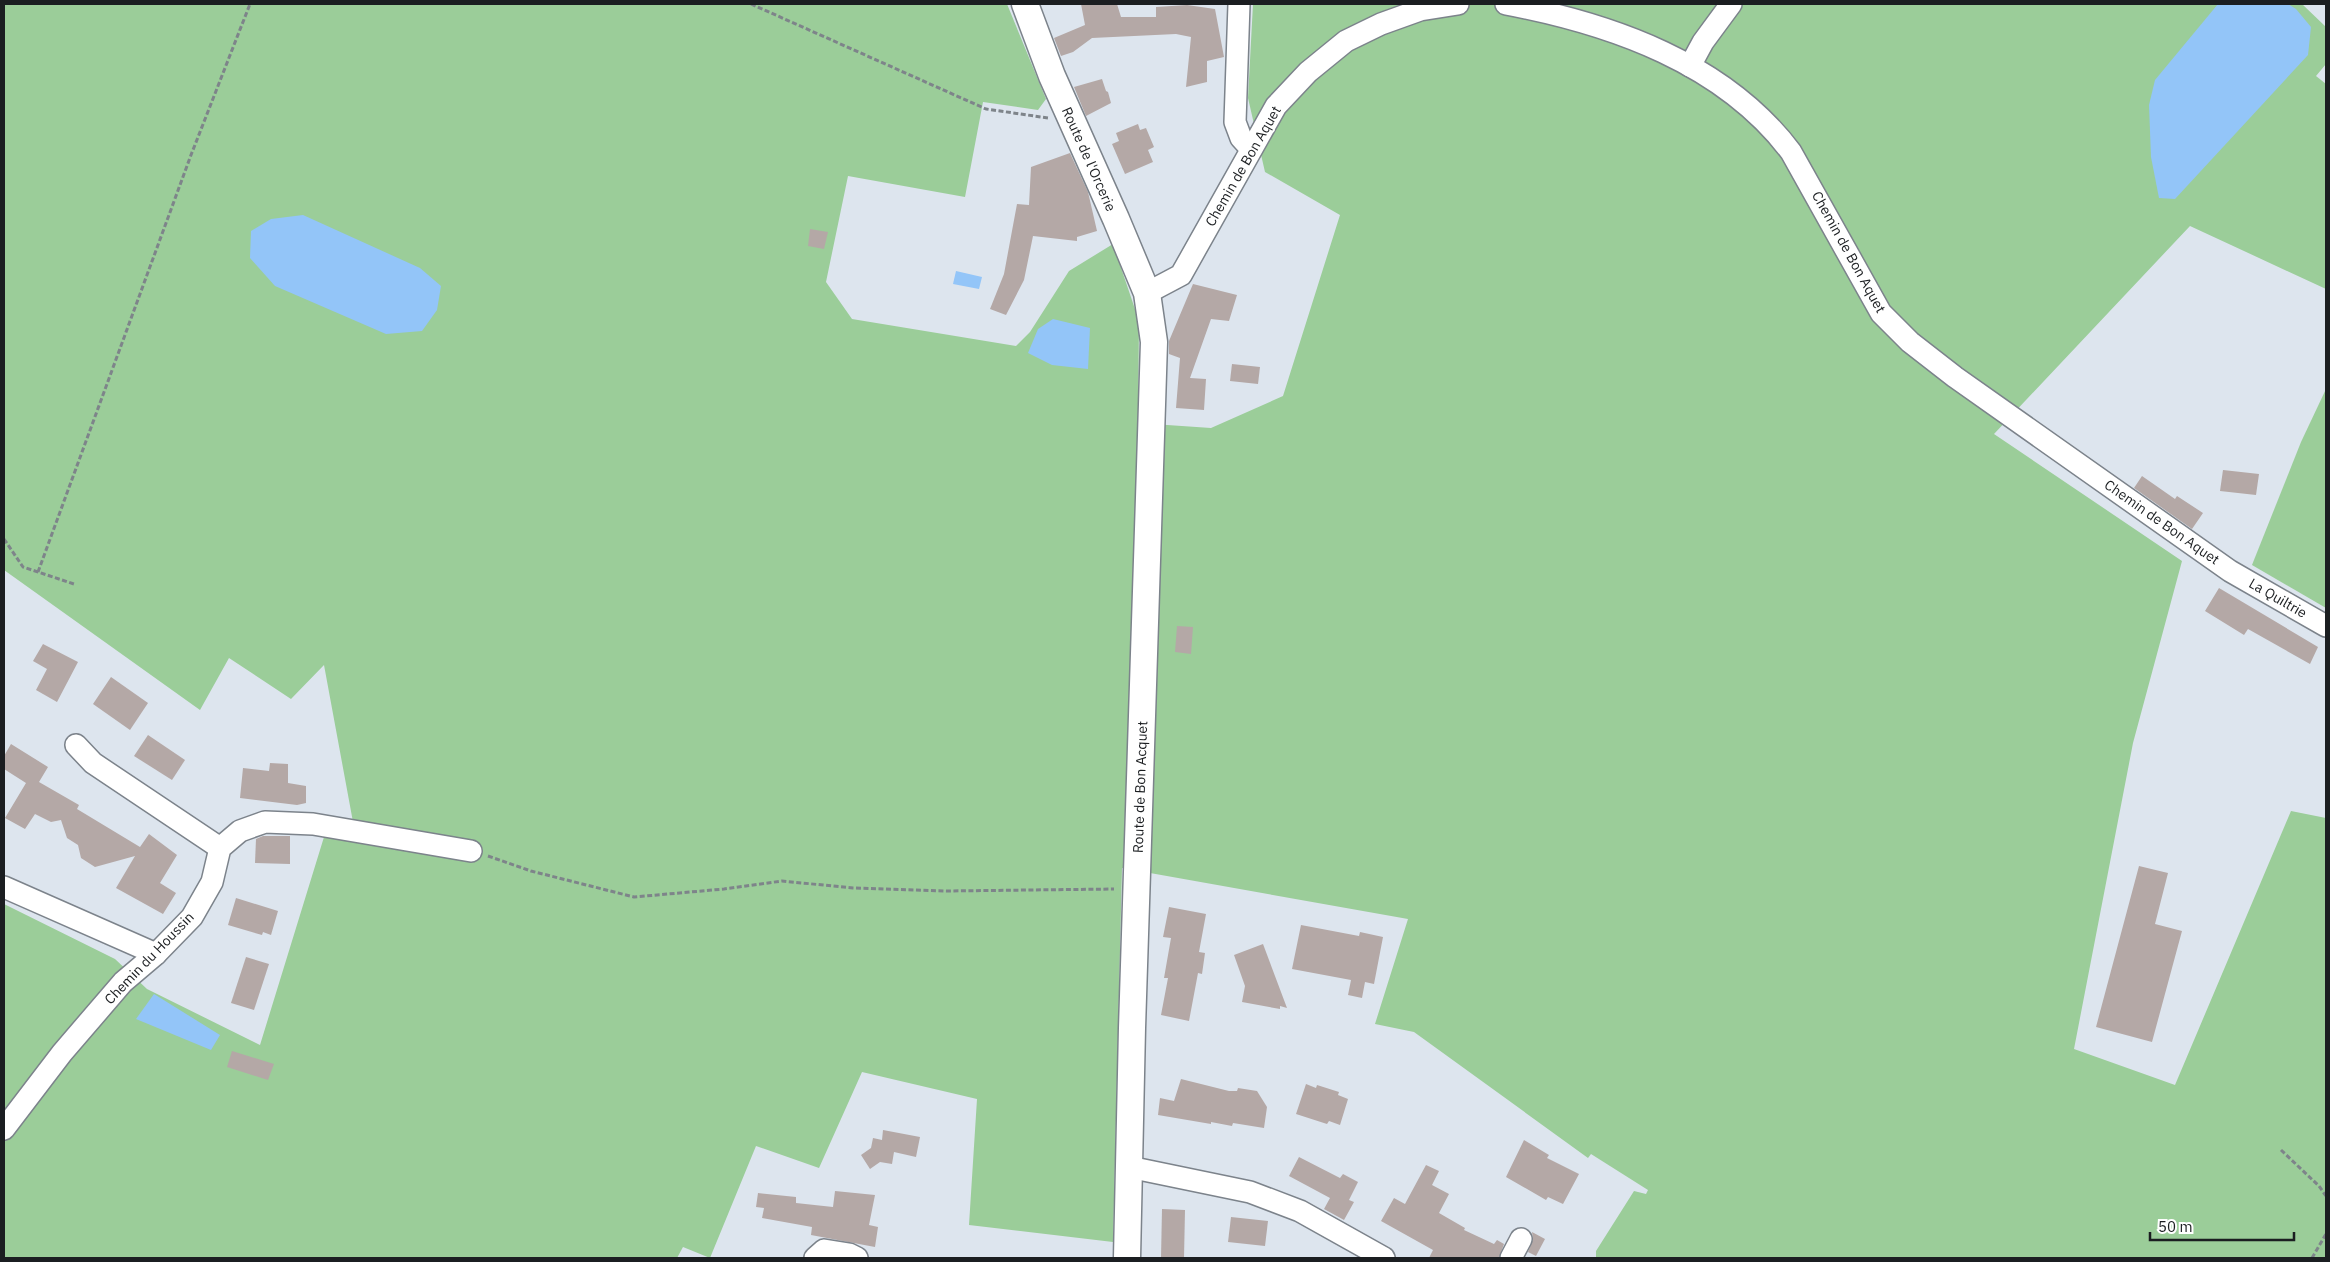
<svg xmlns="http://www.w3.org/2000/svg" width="2330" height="1262" font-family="'IBM Plex Sans',sans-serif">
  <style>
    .green { fill: #9bcd99 }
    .water { fill: #93c5f8 }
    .building { fill: #b4a8a6 }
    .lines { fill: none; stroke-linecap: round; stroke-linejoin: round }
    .minor-casing { stroke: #7c838b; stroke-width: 24 }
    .tertiary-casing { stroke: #7c838b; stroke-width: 29 }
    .path { stroke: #7e848a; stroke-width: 3; stroke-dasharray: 5 2.5; stroke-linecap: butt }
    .minor { stroke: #fff; stroke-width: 21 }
    .tertiary { stroke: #fff; stroke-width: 26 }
    .labels { text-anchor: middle; stroke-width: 4; stroke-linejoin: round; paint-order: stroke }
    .street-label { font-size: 14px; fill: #1b1e21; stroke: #fff }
  </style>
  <rect width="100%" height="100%" fill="#dde5ee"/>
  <!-- green -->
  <g class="green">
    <path d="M4 4H1007L1046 99 1038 110 983 102 965 197 848 176 826 282 852 319 1016 346 1030 332 1069 271 1113 244 1139 321 1138 423 1211 428 1283 396 1340 215 1265 172 1248 98 1253 4H2302L2326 27V64L2316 76 2326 84V289L2190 226 1994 434 2182 561 2133 743 2074 1049 2175 1085 2291 811 2326 818V1258H1596V1251L1634 1191 1646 1194 1648 1190 1591 1154 1588 1158 1414 1032 1375 1024 1408 919 1122 868 1113 1242 969 1225 977 1099 862 1072 819 1168 756 1146 710 1258 683 1247 677 1258H4V904L115 959 147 989 260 1045 324 837 353 840V822L324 665 291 699 229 658 200 710 4 570Z"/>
    <path d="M2326 389V608L2252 565 2301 442Z"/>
  </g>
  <!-- water -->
  <g class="water">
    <path d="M2218 4H2288L2296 9 2311 27 2308 55 2175 199 2159 198 2151 157 2149 105 2155 80Z"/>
    <path d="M303 215 420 268 441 286 437 310 422 331 386 334 275 286 250 258 251 231 271 219Z"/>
    <path d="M956 271 982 277 979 289 953 284Z"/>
    <path d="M1053 319 1090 328 1088 369 1052 365 1028 353 1038 329Z"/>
    <path d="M154 994 220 1035 211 1050 136 1019Z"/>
  </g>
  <!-- building -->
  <g class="building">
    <path d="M1081 4H1117L1121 17H1156V7L1187 5 1215 9 1224 57 1207 61V82L1186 87 1191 37 1176 34 1092 38 1073 52 1061 56 1054 38 1085 25Z"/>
    <path d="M1102 79 1106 91 1108 92 1111 103 1086 116 1074 87Z"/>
    <path d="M1138 124 1140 130 1146 128 1154 147 1148 150 1153 162 1125 174 1112 144 1119 141 1116 133Z"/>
    <path d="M1070 153 1088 192 1097 231 1077 237V241L1033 236 1024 280 1006 315 990 309 1004 274 1017 204 1029 205 1031 167Z"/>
    <path d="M810 229 828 232 824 249 808 246Z"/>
    <path d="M1193 284 1237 295 1229 321 1211 319 1190 378 1206 379 1204 410 1176 408 1180 358 1169 354V341Z"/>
    <path d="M1232 364 1260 367 1258 384 1230 381Z"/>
    <path d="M2223 470 2259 474 2256 495 2220 491Z"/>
    <path d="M2142 476 2175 499 2177 496 2203 513 2192 529 2134 488Z"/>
    <path d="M2219 588 2318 647 2310 664 2248 629 2244 635 2205 611Z"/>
    <path d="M1177 626 1193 627 1191 654 1175 652Z"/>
    <path d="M43 644 78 662 57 702 36 690 47 669 33 661Z"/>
    <path d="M111 677 148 703 130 730 93 704Z"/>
    <path d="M148 735 185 760 172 780 134 756Z"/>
    <path d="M11 744 48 767 39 782 79 805 77 809 140 847 149 834 177 855 160 883 176 893 163 914 116 888 135 856 95 867 81 858 78 845 67 838 61 820 51 822 35 814 25 829 5 818 26 783 4 769V756Z"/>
    <path d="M270 763 288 764V783L306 786V803L297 805 240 798 243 768 269 771Z"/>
    <path d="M263 836H290V864L255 863 256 839Z"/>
    <path d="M2139 866 2168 873 2155 924 2182 931 2152 1042 2096 1027Z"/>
    <path d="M236 898 278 911 271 935 263 932 262 935 228 925Z"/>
    <path d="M1169 907 1206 914 1199 952 1205 953 1202 974 1198 973 1189 1021 1161 1015 1168 978H1164L1171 938 1163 937Z"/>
    <path d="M1301 925 1359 936 1360 932 1383 937 1374 984 1365 982 1362 998 1348 995 1351 980 1292 969Z"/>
    <path d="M1263 944 1287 1008 1280 1006V1009L1242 1002 1245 986 1234 955Z"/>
    <path d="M246 957 269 964 254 1010 231 1003Z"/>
    <path d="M232 1051 274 1064 268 1080 227 1067Z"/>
    <path d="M1181 1079 1229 1091H1237L1238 1088 1257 1091 1267 1107 1264 1128 1233 1123 1232 1126 1211 1122V1124L1158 1115 1160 1098 1174 1101Z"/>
    <path d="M1306 1084 1316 1088 1317 1085 1339 1092 1338 1095 1348 1099 1340 1125 1329 1121 1327 1124 1296 1114Z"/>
    <path d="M883 1130 920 1137 916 1157 894 1152 892 1164 880 1162 870 1169 861 1155 871 1148 873 1138 882 1140Z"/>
    <path d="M1524 1140 1549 1155 1547 1158 1579 1174 1563 1204 1548 1197 1546 1200 1506 1177Z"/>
    <path d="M1299 1157 1340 1178 1343 1174 1358 1182 1349 1200 1354 1202 1344 1220 1324 1209 1330 1198 1289 1176Z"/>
    <path d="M1426 1165 1439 1171 1432 1185 1449 1194 1439 1213 1465 1228 1464 1230 1494 1244 1497 1240 1504 1244 1499 1258H1429L1433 1250 1381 1221 1394 1198 1405 1204Z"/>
    <path d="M835 1191 875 1195 869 1225 878 1227 875 1247 811 1235 812 1227 762 1218 764 1208 756 1207 758 1193 796 1197V1203L833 1207Z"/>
    <path d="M1162 1209 1185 1210 1184 1258H1161Z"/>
    <path d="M1231 1217 1268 1221 1265 1246 1228 1242Z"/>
    <path d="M1532 1232 1545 1239 1536 1256 1528 1252 1533 1239Z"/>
  </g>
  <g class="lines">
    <!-- minor casing -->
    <g class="minor-casing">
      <g id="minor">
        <path d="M1239 4 1235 122 1241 138 1251 149"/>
        <path d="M1506 4C1612 24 1724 63 1791 152L1881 313 1910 342 1955 377 2230 571 2326 626"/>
        <path d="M1690 66 1703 42 1731 4"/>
        <path d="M1147 293 1181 275 1276 106 1308 72 1346 41 1381 24 1420 10 1458 4"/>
        <path d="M76 745 93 763 220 848"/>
        <path d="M4 887 156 954"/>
        <path d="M4 1129 62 1053 123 982 156 954 192 917 212 882 220 848 240 831 265 822 313 824 471 851"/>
        <path d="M1129 1167 1250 1192 1300 1211 1384 1258"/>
        <path d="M815 1258 824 1250 849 1254 857 1258"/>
        <path d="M1511 1258 1521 1239"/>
      </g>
    </g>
    <!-- tertiary casing -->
    <g class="tertiary-casing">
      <path id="tertiary" d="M1025 4 1052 76 1116 219 1147 293 1154 342 1132 1028 1127 1258"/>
    </g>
    <!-- path -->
    <g class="path">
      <path d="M751 4 986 109 1048 118"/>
      <path d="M4 539 23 567 74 584"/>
      <path d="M38 572 191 155 250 4"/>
      <path d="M488 856 531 871 634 897 724 889 782 881 853 888 946 891 1114 889"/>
      <path d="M2281 1150 2319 1186 2326 1196"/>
      <path d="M2312 1258 2326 1234"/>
    </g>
    <!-- minor -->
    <use href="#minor" class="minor"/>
    <!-- tertiary -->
    <use href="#tertiary" class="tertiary"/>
  </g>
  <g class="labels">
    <!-- street labels -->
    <g class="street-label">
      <text transform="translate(1089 159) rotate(66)" y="5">Route de l'Orcerie</text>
      <text transform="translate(1243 166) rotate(-60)" y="5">Chemin de Bon Aquet</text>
      <text transform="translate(1849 252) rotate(61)" y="5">Chemin de Bon Aquet</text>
      <text transform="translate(2162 522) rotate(35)" y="5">Chemin de Bon Aquet</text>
      <text transform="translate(2278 598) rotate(30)" y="5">La Quiltrie</text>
      <text transform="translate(1140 787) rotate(-88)" y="5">Route de Bon Acquet</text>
      <text transform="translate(149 958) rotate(-46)" y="5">Chemin du Houssin</text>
    </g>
  </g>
  <!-- border -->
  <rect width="2330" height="1262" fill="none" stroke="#1b1e21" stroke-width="10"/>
  <!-- scale -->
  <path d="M2150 1232v8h144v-8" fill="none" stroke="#1b1e21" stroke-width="2.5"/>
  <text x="2158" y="1232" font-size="15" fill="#1b1e21" stroke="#ffffff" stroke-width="4" paint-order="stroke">50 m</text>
</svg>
